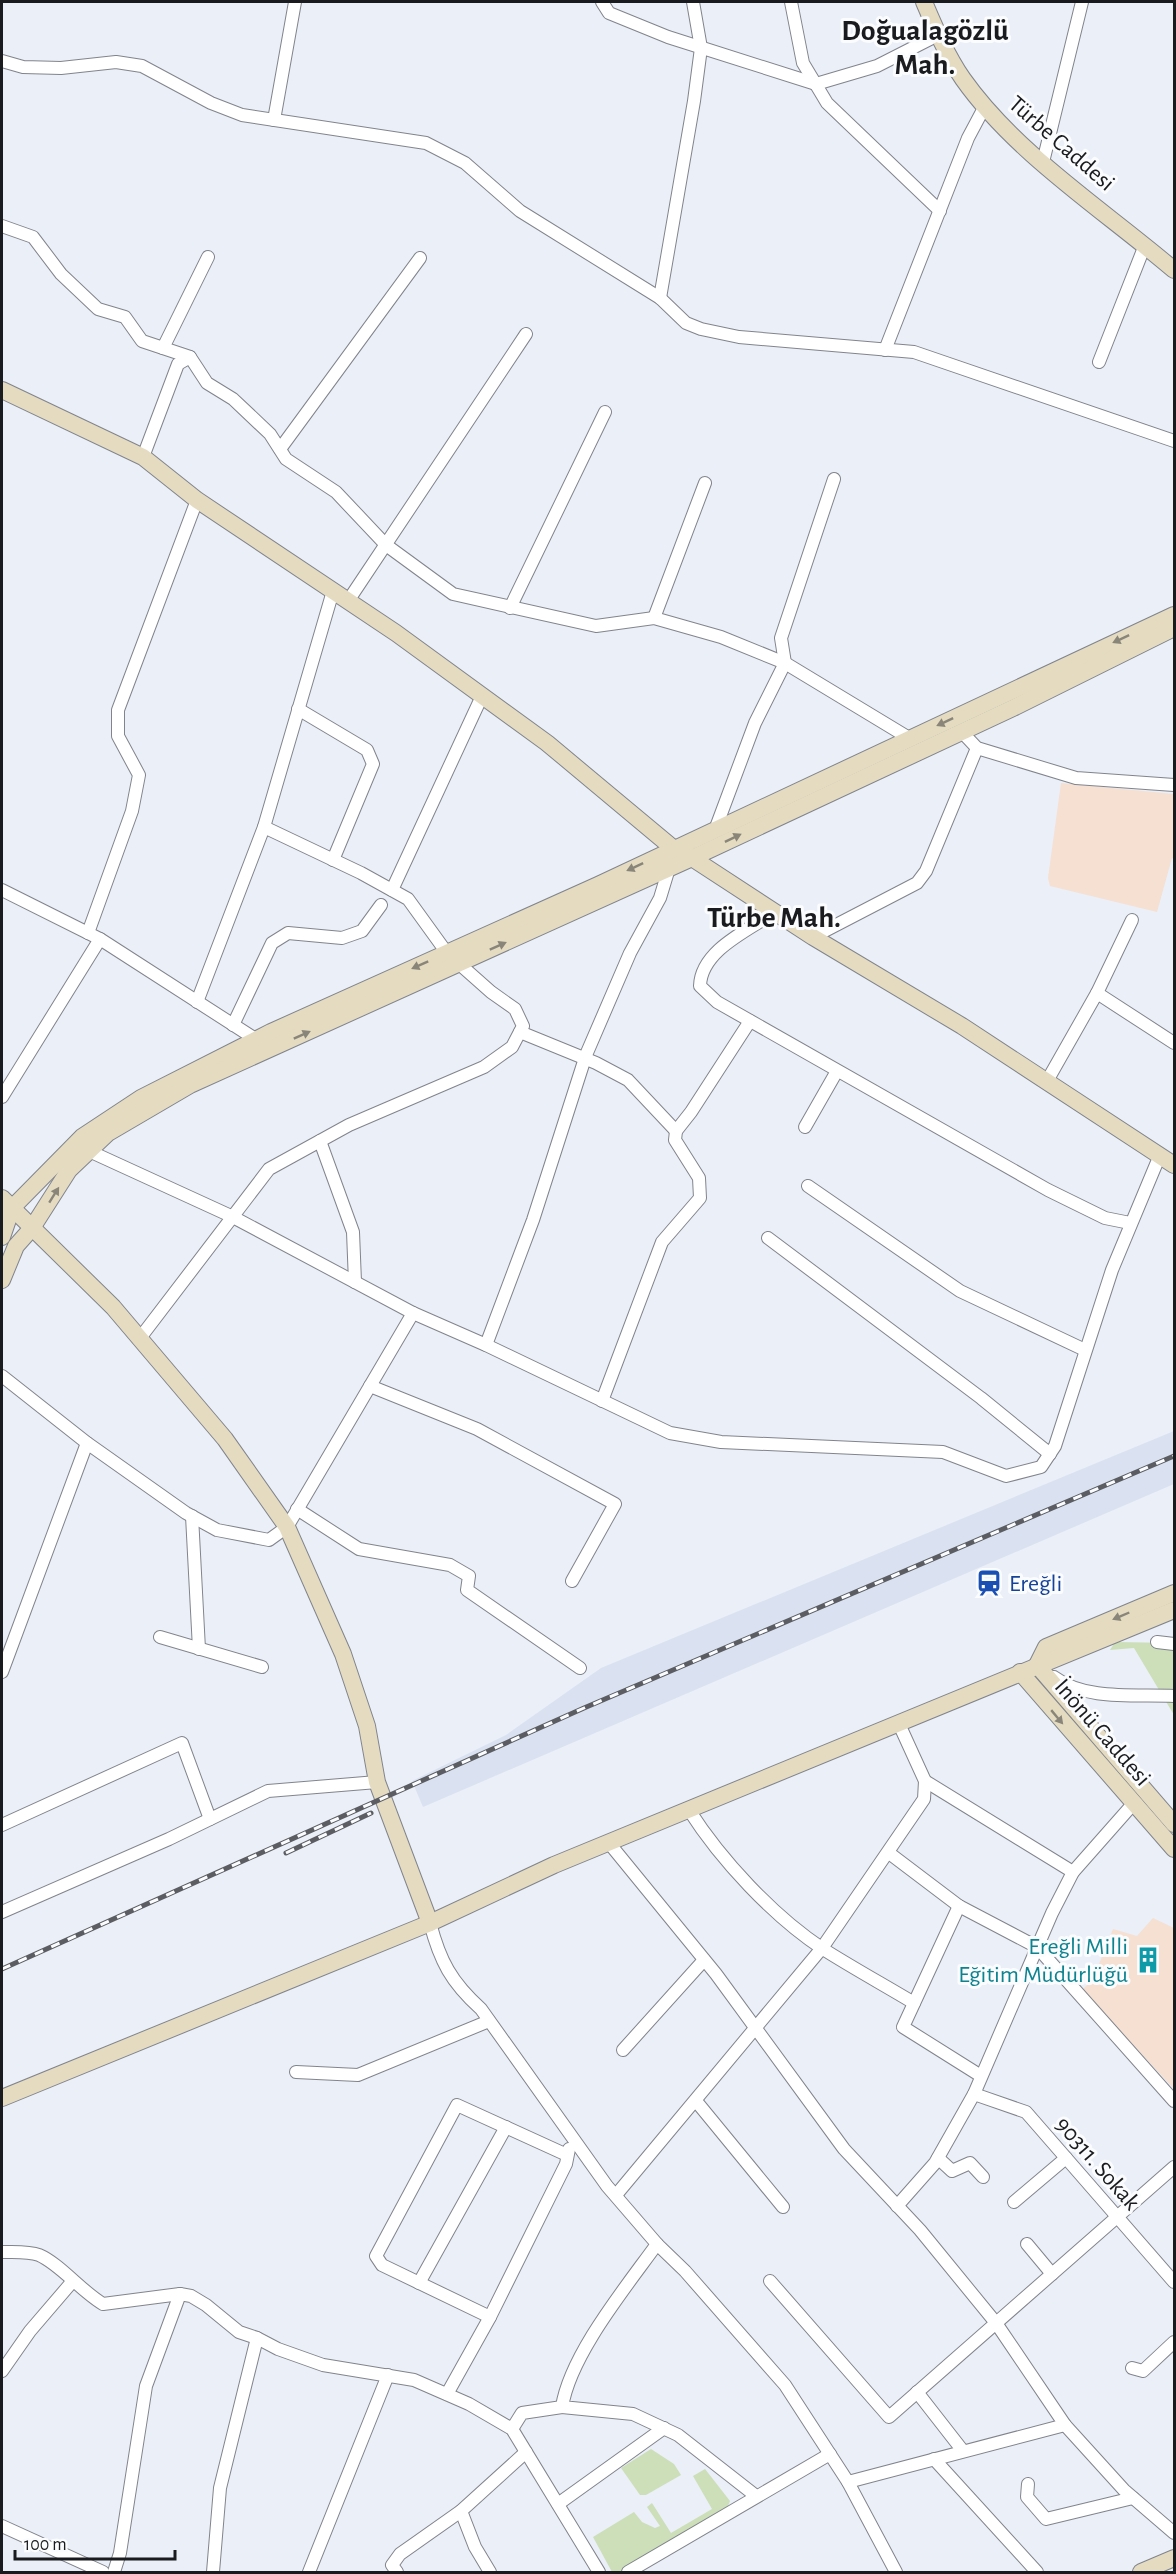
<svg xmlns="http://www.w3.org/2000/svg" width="1176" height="2574" font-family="'Alegreya Sans',sans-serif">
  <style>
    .built { fill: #dae2f1 }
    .education { fill: #f5e0d2 }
    .green { fill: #ccdfb8 }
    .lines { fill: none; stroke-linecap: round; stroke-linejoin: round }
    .street-casing { stroke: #81848c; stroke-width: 14 }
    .secondary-casing { stroke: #81848c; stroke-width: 18 }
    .street { stroke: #fff; stroke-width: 12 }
    .secondary { stroke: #e4dbc1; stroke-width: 16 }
    .rail-casing { stroke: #5b5d62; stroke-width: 5 }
    .rail { stroke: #fbfcfe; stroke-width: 3; stroke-dasharray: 9; stroke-linecap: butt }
    .oneway { fill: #898578 }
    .labels { text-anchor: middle; stroke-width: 6; stroke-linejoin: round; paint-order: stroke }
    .street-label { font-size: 24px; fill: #1a1b1e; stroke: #fbfcfe }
    .transit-label { font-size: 24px; fill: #164399; stroke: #fbfcfe; text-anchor: start }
    .culture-label { font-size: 24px; fill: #0d838f; stroke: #fbfcfe; text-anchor: end }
    .district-label { font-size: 30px; font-weight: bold; fill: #1a1b1e; stroke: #fbfcfe }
  </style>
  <rect width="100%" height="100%" fill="#ebeff8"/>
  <!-- built -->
  <path class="built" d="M1174 1431V1484L423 1807 412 1781 506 1735 601 1668Z"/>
  <!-- education -->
  <g class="education">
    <path d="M1061 783 1174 794V859L1172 858 1157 912 1050 886 1048 878Z"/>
    <path d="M1153 1918 1174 1928V2089L1082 1990 1093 1979 1113 1929 1137 1936Z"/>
  </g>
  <!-- green -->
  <g class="green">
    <path d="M1115 1642 1174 1643V1715L1134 1648 1110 1650Z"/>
    <path d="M651 2449 674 2464 681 2475 646 2495H640L621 2468Z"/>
    <path d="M705 2469 730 2501 728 2506 619 2572H612L593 2537 634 2512 642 2522 655 2528 660 2526 647 2507 652 2503 671 2533 712 2509 693 2476Z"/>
  </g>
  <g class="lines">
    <!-- street casing -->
    <g class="street-casing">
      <g id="street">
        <path d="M602 2 609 13 668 37 816 84 877 66 938 35"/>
        <path d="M791 2 803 63 827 103 940 211"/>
        <path d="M2 61 23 67 61 68 116 62 142 66 211 103 242 115 426 143 465 163 520 211 660 298 686 323 701 329 739 337 914 352 1174 441"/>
        <path d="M274 120 295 2"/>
        <path d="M1043 162 1082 2"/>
        <path d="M2 226 33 237 61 274 98 309 125 317 142 341 190 357 207 383 233 399 270 434 286 459 336 492 386 545 453 594 596 626 654 618 721 637 785 663 909 738"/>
        <path d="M660 298 694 101 701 48 693 2"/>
        <path d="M163 348 208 257"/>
        <path d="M885 350 968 138 985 106"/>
        <path d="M1099 362 1145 245"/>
        <path d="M280 449 420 258"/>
        <path d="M143 457 178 364 190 357"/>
        <path d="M348 601 526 334"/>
        <path d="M510 608 605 412"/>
        <path d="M654 618 705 483"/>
        <path d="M298 709 367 750 373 764 333 860"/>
        <path d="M961 731 977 748 1076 778 1174 785"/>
        <path d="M715 830 755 723 785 663 781 638 834 479"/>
        <path d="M2 890 100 939 260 1042"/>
        <path d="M392 890 482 696"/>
        <path d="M775 912C749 930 701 950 700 986L717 1002 1048 1190 1105 1218 1130 1223"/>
        <path d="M88 933 132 811 139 775 118 736V710L197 500"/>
        <path d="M813 937 917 883 926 871 977 748"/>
        <path d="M1097 993 1132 920"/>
        <path d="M197 1002 264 827 333 591"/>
        <path d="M233 1025 272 943 288 933 342 938 362 931 381 905"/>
        <path d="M520 1032 596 1063 628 1080 676 1131"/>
        <path d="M1047 1081 1097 993 1174 1043"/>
        <path d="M2 1097 100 939"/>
        <path d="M805 1127 837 1071"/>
        <path d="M320 1141 353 1232 355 1282"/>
        <path d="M89 1151 231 1216 413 1313 486 1345 670 1433 721 1442 943 1452 1006 1476 1041 1467 1055 1446 1112 1270 1160 1155"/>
        <path d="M808 1186 960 1291 1085 1350"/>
        <path d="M768 1238 981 1398 1050 1454"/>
        <path d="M140 1338 269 1169 349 1125 484 1067 512 1047 523 1026 515 1009 491 992 447 953 408 899 361 873 264 827"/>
        <path d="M486 1345 533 1220 586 1055 630 953 660 898 670 865"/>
        <path d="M2 1376 87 1443 186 1513 217 1530 269 1540 287 1527 413 1313"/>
        <path d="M370 1386 477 1429 615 1504 572 1581"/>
        <path d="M602 1401 662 1242 700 1198 699 1178 675 1140 676 1131 691 1112 750 1021"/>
        <path d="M297 1509 359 1549 450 1565 469 1576 467 1590 580 1668"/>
        <path d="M192 1516 199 1649"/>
        <path d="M160 1637 262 1667"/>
        <path d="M1157 1642 1174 1644"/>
        <path d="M2 1672 87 1443"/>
        <path d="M1054 1677C1086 1701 1136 1694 1174 1696"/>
        <path d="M925 1781 1073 1872"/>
        <path d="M689 1810C721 1860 773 1916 823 1949 853 1968 884 1985 914 2003"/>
        <path d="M2 1825 182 1743 210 1819"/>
        <path d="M609 1843 716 1974 844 2149 920 2230 996 2323 1065 2425 1124 2490 1174 2533"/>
        <path d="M889 1853 959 1906 1037 1947 1174 2101"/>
        <path d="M959 1906 903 2027 981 2076"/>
        <path d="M2 1912 169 1839 268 1791 377 1782"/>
        <path d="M430 1923C440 1961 451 1982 481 2009L607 2186 657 2244C626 2287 570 2355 562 2407L633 2414 678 2435 756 2496"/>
        <path d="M623 2050 704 1960"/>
        <path d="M296 2072 358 2075 489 2021"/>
        <path d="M974 2094 1026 2112 1174 2282"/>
        <path d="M696 2101 783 2207"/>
        <path d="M938 2158 952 2171 970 2163 983 2177"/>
        <path d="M616 2195 822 1948 924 1799 925 1781 899 1724"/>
        <path d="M1014 2202 1066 2158"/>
        <path d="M897 2206 935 2163 974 2094 1052 1913 1073 1872 1133 1804"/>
        <path d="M657 2244 685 2271 785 2385 848 2482 896 2572"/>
        <path d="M1027 2244 1052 2274"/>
        <path d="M2 2252C13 2252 29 2251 39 2255 60 2264 81 2291 103 2304L180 2294 191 2296 206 2305 239 2332 257 2338 278 2349 323 2365 414 2380 469 2404 512 2429 599 2572"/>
        <path d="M770 2281 889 2417 1174 2167"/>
        <path d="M419 2283 506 2127"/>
        <path d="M490 2317 382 2265 376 2256 457 2105 567 2155"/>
        <path d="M1132 2368 1143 2371 1174 2342"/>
        <path d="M2 2371 30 2331 72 2282"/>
        <path d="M917 2392 963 2451"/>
        <path d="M447 2394 490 2317 566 2164 569 2149"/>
        <path d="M512 2429 522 2413 562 2407"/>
        <path d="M934 2459 1037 2572"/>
        <path d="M848 2482 1065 2425"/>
        <path d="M1028 2484 1027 2497 1046 2519 1133 2498"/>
        <path d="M558 2504 664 2428"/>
        <path d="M461 2511 475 2547 490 2572"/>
        <path d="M2 2526 103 2572"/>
        <path d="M114 2572 120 2553 146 2386 180 2294"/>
        <path d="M213 2572 220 2488 257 2338"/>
        <path d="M309 2572 388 2375"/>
        <path d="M397 2572 392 2565 400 2554 461 2511 526 2452"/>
        <path d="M628 2572 830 2454"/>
      </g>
    </g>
    <!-- secondary casing -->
    <g class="secondary-casing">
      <g id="secondary">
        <path d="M924 2C935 28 947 56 963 79 1016 154 1105 211 1174 270"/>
        <path d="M2 390 143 457 197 500 396 633 547 743 674 849 692 858 813 937 962 1026 1174 1165"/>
        <path d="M2 1198 113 1307 225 1439 287 1527 343 1654 367 1726 377 1782 430 1923"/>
        <path d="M2 1237 12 1208 82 1137 141 1098 271 1032 598 885 1174 615"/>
        <path d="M2 1280 16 1246 32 1228 69 1170 108 1133 190 1085 692 858 1015 707 1174 628"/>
        <path d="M1037 1665 1174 1824"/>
        <path d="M1037 1665 1046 1647 1174 1593"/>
        <path d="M1020 1672 1174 1849"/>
        <path d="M2 2098 430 1923 554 1865 1174 1610"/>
        <path d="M1141 2572 1174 2558"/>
      </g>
    </g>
    <!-- street -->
    <use href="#street" class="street"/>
    <!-- secondary -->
    <use href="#secondary" class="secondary"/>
    <!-- rail casing -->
    <g class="rail-casing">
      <g id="rail">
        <path d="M286 1853 371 1813"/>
        <path d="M2 1969 584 1708 1174 1456"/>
      </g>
    </g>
    <!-- rail -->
    <use href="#rail" class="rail"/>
  </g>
  <!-- one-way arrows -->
  <defs><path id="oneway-solid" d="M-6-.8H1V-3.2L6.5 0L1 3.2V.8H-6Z" transform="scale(1.5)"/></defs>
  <g class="oneway">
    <use href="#oneway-solid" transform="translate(1121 639) rotate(155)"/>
    <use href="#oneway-solid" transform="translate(945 722) rotate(155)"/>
    <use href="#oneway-solid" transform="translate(733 838) rotate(-26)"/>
    <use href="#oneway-solid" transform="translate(635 867) rotate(155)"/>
    <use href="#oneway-solid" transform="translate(498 946) rotate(-24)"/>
    <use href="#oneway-solid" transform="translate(420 965) rotate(156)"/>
    <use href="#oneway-solid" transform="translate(302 1035) rotate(-24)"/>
    <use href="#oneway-solid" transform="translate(54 1195) rotate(-58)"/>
    <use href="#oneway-solid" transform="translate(1121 1616) rotate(157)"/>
    <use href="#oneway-solid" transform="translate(1057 1717) rotate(50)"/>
  </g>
  <!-- icons -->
  <defs>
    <g id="station-bare" transform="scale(2.07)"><path d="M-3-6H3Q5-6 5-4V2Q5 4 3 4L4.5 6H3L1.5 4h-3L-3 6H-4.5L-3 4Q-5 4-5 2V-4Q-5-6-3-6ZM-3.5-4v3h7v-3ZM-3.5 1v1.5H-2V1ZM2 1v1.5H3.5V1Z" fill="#1a4fb4" stroke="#fbfcfe" stroke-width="2.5" paint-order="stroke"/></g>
    <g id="building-bare" transform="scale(2.07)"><path d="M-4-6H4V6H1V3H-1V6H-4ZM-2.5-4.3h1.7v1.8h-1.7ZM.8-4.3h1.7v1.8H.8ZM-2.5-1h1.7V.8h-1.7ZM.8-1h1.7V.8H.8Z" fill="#0f9aa8" stroke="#fbfcfe" stroke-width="2.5" paint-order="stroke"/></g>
  </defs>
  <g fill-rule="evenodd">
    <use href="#station-bare" x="989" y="1583"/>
    <use href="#building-bare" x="1148" y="1960"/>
  </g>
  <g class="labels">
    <!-- street labels -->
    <g class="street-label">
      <text transform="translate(1062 143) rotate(41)" y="8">Türbe Caddesi</text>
      <text transform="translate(1103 1732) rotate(49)" y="8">İnönü Caddesi</text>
      <text transform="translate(1098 2163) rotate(49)" y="8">90311. Sokak</text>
    </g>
    <!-- transit labels -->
    <g class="transit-label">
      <text x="1009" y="1591">Ereğli</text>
    </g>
    <!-- culture labels -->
    <g class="culture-label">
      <text x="1128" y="1954">Ereğli Milli<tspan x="1128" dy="28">Eğitim Müdürlüğü</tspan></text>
    </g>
    <!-- district labels -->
    <g class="district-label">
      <text x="925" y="40">Doğualagözlü<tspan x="925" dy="34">Mah.</tspan></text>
      <text x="774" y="927">Türbe Mah.</text>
    </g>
  </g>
  <!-- border -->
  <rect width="1176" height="2574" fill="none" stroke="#1a1b1e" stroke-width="6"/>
  <!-- scale -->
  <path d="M15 2550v9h160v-9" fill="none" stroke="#1a1b1e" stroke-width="3"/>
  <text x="24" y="2550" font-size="18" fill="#1a1b1e" stroke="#fbfcfe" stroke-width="4.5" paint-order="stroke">100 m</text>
</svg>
